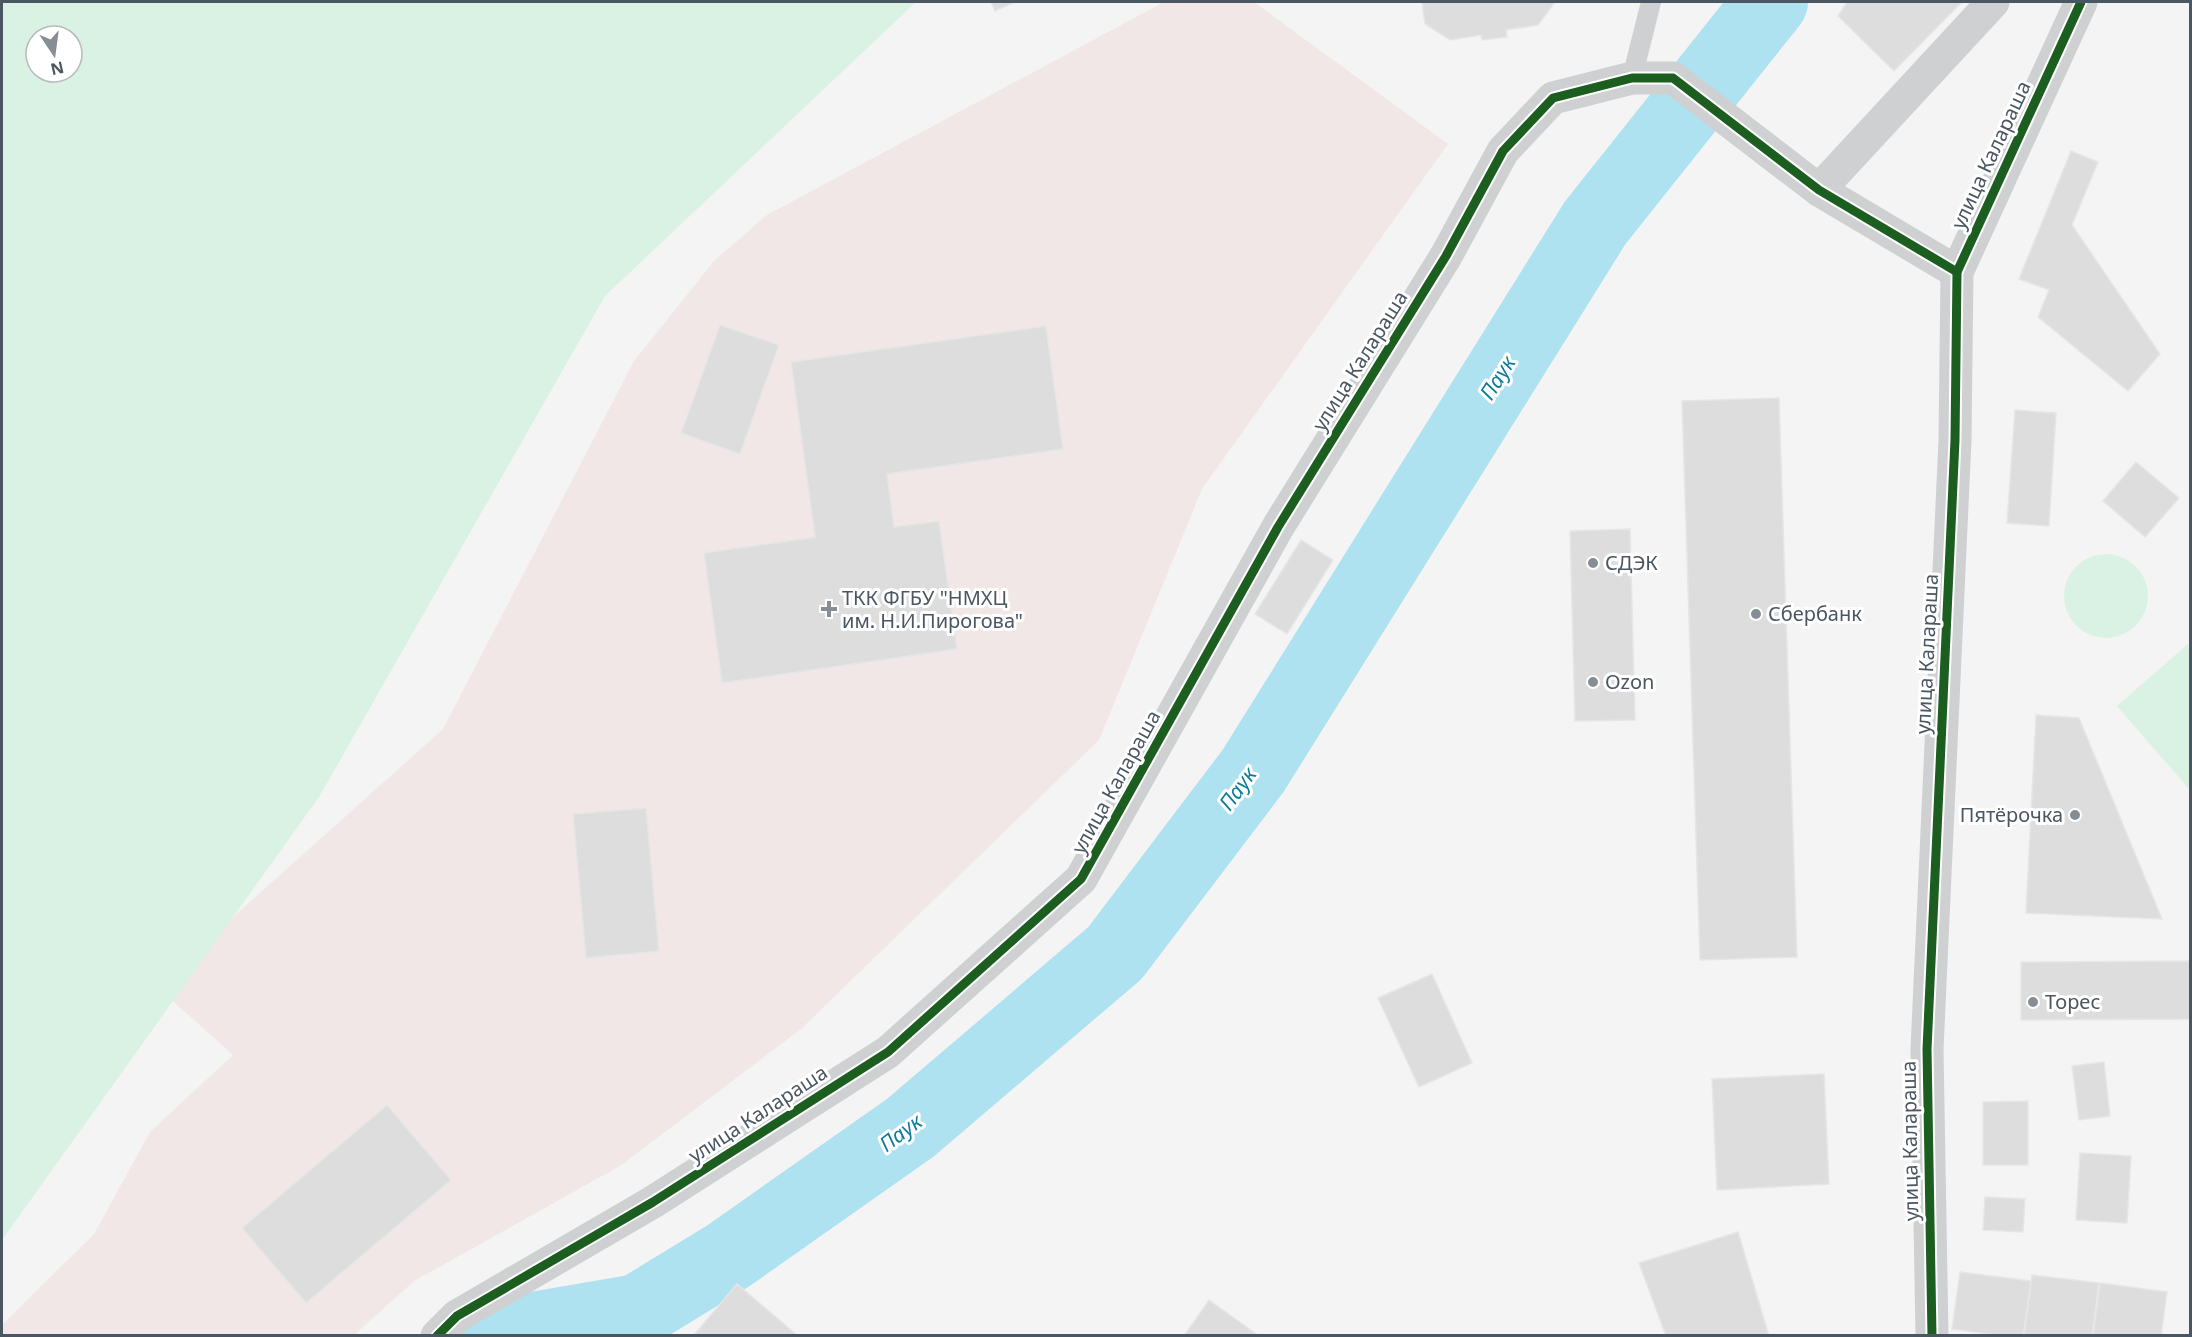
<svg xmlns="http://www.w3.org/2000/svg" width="2192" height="1337" font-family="'Noto Sans',sans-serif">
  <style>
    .medical { fill: #f1e7e6 }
    .green { fill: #d9f2e3; fill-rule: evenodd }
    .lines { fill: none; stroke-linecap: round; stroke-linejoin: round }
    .river { stroke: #aee2f0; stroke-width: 74 }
    .building { fill: #ddddde; stroke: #e5e6e7; stroke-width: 1.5 }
    .lane { stroke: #ced0d2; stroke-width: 20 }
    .street { stroke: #ced0d2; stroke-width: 33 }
    .cycleway-casing { stroke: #fff; stroke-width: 13 }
    .cycleway { stroke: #1b5e20; stroke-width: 9 }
    .poi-dot { fill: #868d94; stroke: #fff; stroke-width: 2 }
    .labels { text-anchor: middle; stroke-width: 6; stroke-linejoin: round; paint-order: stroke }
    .street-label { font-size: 20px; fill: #4a5661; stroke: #fff }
    .poi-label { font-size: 20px; fill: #4a5661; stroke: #fff; text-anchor: start }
    .water-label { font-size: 21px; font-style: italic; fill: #0c7c9b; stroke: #fff }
  </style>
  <rect width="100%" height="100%" fill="#f4f4f4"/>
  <!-- medical -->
  <path class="medical" d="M1164 2H1254L1448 144 1202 489 1099 740 801 1029 620 1166 414 1281 354 1335 2 1336V1325L94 1234 150 1132 233 1055 156 986 443 729 634 361 714 261 767 215Z"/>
  <!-- green -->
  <g class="green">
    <path d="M2 2H916L605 296 319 797 2 1240ZM36 36H72V72H36Z"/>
    <circle cx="2106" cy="596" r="42"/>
    <path d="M2188 644 2190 647V790L2117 706Z"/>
  </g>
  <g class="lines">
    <!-- river -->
    <path class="river" d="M492 1336 638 1311 728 1256 910 1128 1115 953 1253 771 1595 223 1771 2"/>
  </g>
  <!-- building -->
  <g class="building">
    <path d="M991 2H1015L995 11Z"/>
    <path d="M1422 2H1555L1538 25 1506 30 1507 37 1482 40 1481 35 1450 40 1425 24Z"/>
    <path d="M1847 2H1962L1894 71 1838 16Z"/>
    <path d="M2071 151 2098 162 2072 225 2160 354 2128 391 2038 317 2049 290 2019 279Z"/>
    <path d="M720 325 779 345 740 454 681 433Z"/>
    <path d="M1046 326 1063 449 887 474 894 527 939 521 957 649 722 683 704 553 815 537 791 362Z"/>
    <path d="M1779 398 1797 957 1700 960 1682 401Z"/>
    <path d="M2015 410 2056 413 2049 526 2007 523Z"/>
    <path d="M2136 462 2179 498 2145 537 2103 501Z"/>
    <path d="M1630 529 1635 720 1575 721 1570 531Z"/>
    <path d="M1301 540 1333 560 1287 634 1255 614Z"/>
    <path d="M2036 715 2079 718 2162 919 2026 913Z"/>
    <path d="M646 808 659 951 586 958 573 814Z"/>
    <path d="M2190 961V1019L2021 1020V962Z"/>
    <path d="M1432 974 1472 1063 1419 1087 1378 998Z"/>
    <path d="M2104 1062 2110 1116 2079 1120 2072 1066Z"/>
    <path d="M1824 1074 1829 1184 1717 1190 1712 1079Z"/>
    <path d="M2028 1101V1165H1983V1102Z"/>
    <path d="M387 1105 451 1180 306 1303 242 1228Z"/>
    <path d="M2080 1153 2131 1156 2127 1223 2076 1220Z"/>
    <path d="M1985 1197 2025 1199 2023 1232 1983 1230Z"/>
    <path d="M1738 1232 1769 1336H1666L1639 1263Z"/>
    <path d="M1960 1272 2031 1281 2023 1336H2003L1952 1329Z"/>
    <path d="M2032 1275 2099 1283 2092 1336H2024Z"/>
    <path d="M2100 1283 2167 1292 2161 1336H2093Z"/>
    <path d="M737 1284 798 1336H693Z"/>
    <path d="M1209 1300 1259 1336H1184Z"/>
  </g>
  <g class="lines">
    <!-- lane -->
    <path class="lane" d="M1632 78 1651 2"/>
    <!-- street -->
    <g class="street">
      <path d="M1819 190 1993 2"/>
      <path d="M437 1336 457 1316 653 1202 888 1052 1081 879 1278 527 1446 256 1503 151 1553 98 1632 78H1673L1819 190 1957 272"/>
      <path d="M1932 1336 1927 1049 1955 440 1957 272 2081 2"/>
    </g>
    <!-- cycleway casing -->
    <g class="cycleway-casing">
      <g id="cycleway">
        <path d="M437 1336 457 1316 653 1202 888 1052 1081 879 1278 527 1446 256 1503 151 1553 98 1632 78H1673L1819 190 1957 272"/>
        <path d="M1932 1336 1927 1049 1955 440 1957 272 2081 2"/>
      </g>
    </g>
    <!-- cycleway -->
    <use href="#cycleway" class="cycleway"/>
  </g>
  <!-- markers -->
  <g class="poi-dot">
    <circle cx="1593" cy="563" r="6"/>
    <path d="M826 600h6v6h6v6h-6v6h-6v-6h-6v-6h6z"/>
    <circle cx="1756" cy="614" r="6"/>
    <circle cx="1593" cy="682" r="6"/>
    <circle cx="2075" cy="815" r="6"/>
    <circle cx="2033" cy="1002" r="6"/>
  </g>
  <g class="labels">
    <!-- street labels -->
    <g class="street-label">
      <text transform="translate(1991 155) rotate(-65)" y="7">улица Калараша</text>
      <text transform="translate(1360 361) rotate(-58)" y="7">улица Калараша</text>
      <text transform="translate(1927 654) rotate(-87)" y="7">улица Калараша</text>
      <text transform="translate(1116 782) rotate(-61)" y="7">улица Калараша</text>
      <text transform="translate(758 1114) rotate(-33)" y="7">улица Калараша</text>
      <text transform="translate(1910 1141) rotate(-91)" y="7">улица Калараша</text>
    </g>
    <!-- poi labels -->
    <g class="poi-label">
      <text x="1605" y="570">СДЭК</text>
      <text x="842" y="605">ТКК ФГБУ "НМХЦ<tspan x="842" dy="23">им. Н.И.Пирогова"</tspan></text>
      <text x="1768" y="621">Сбербанк</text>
      <text x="1605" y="689">Ozon</text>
      <text x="2063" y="822" text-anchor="end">Пятёрочка</text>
      <text x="2045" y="1009">Торес</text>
    </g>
    <!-- water labels -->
    <g class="water-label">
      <text transform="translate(1498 378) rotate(-58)" y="7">Паук</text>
      <text transform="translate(1238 789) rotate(-54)" y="7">Паук</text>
      <text transform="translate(901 1133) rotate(-37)" y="7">Паук</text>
    </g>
  </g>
  <!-- border -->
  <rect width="2192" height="1337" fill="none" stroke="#4a5661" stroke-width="6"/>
  <!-- north arrow -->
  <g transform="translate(54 54) rotate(167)"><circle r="28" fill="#ffffff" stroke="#b7bbc0" stroke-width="1.5"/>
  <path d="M0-4.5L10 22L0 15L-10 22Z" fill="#868d94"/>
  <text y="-9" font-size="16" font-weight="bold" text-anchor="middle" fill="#4a5661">N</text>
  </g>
</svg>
